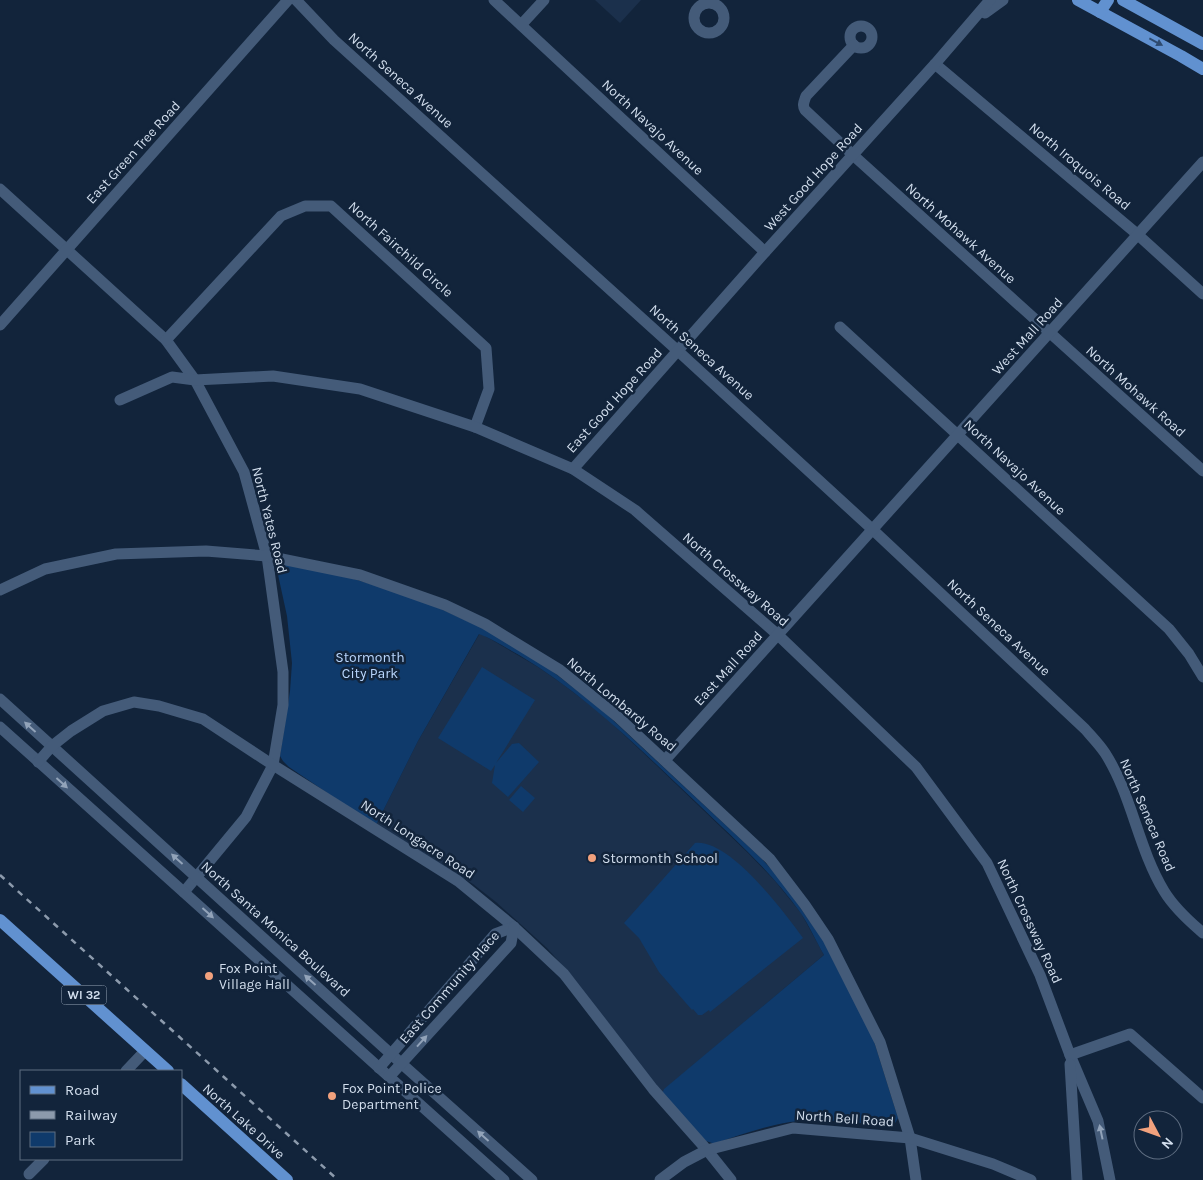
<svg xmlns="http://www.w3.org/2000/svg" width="1203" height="1180" font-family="Karla,sans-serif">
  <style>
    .built { fill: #1b304c }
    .green { fill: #0f3a6b }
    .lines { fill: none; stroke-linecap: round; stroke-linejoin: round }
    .minor { stroke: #445b79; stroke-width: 11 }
    .major { stroke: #6191d0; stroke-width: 12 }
    .rail { stroke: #8c9aac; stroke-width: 2.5; stroke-dasharray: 6 6; stroke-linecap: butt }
    .oneway { fill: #2e4a6f }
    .oneway2 { fill: #92a3b9 }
    .poi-dot { fill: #f1a17d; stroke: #12243b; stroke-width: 2 }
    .labels { text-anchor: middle; stroke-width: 5; stroke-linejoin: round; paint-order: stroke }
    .shield { fill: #12243b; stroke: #98a6b8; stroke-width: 1 }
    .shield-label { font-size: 12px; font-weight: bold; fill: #d2deed }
    .street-label { font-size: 14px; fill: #d2deed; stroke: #12243b }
    .park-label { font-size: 14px; fill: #b9d6fd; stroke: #12243b }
    .poi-label { font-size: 14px; fill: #d2deed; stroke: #12243b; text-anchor: start }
  </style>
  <rect width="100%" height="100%" fill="#12243b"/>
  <!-- built -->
  <g class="built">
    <path d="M595 0H641L620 23Z"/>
    <path d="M480 633 538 667 564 685 603 715 653 762 748 853 775 881 801 913 824 955 665 1089 662 1094 577 982 547 948 496 902 473 884 376 825 418 741Z"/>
  </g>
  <!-- green -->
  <g class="green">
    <path d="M286 564 344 576 417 598 491 632 543 664 602 710 761 858 780 879 823 940 873 1038 898 1118C895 1124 893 1127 886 1127 859 1122 817 1118 790 1122 765 1126 740 1135 716 1143H712L706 1141 662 1094 664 1089 824 955C816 941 809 925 800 912 771 871 732 837 696 802 640 749 586 695 519 655 506 648 493 639 479 634L418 741 376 825 354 811 289 767 283 761 280 756 290 691 292 663 287 616 277 570 280 565Z"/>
    <path d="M482 667 535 700 496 763 512 744 519 743 539 762 508 797 492 783 495 765 491 771 438 738Z"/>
    <path d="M521 786 535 798 523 812 509 800Z"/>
    <path d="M695 843C730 839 784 912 803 938L710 1012 709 1010 702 1015H698L693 1009 692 1010 659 972 639 938 624 923Z"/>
  </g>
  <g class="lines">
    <!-- minor -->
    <g class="minor">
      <path d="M296 0 334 40 678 351 873 530 1085 729C1092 737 1099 744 1105 753 1132 795 1138 848 1164 891 1173 906 1190 922 1203 933"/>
      <path d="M494 0 765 252"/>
      <circle cx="709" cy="18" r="15"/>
      <path d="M985 13 1003 0"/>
      <path d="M521 25 544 0"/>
      <circle cx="861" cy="37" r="11"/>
      <path d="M854 45 806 96C804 102 802 105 805 110L853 155 1203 471"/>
      <path d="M935 64 1137 234 1203 294"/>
      <path d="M0 189 166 340 195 380 244 472 267 556 283 672V705L273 765 246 817 184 892"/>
      <path d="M0 325 288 0"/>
      <path d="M840 327 1169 629 1189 654 1203 677"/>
      <path d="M166 340 281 216 305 206H331L486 348 489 389 475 427"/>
      <path d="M120 400 172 377 195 380 273 376 360 389 475 427 573 469 635 510 778 635 916 767 987 863 1040 975 1070 1055 1098 1121 1110 1180"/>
      <path d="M573 469 765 252 935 64 990 0"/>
      <path d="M0 590 45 569 116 554 206 551 267 556 360 575 445 605 485 624 560 670 618 717 770 859 805 905 828 939 880 1042 910 1138 916 1180"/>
      <path d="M0 699 402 1064 532 1180"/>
      <path d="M0 727 504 1180"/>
      <path d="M665 760 1203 162"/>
      <path d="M38 762 52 746 71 731 103 711 134 702 159 706 203 719 273 765 458 881 514 927 564 974 653 1089 707 1150 731 1180"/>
      <path d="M1070 1055 1130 1034 1203 1098"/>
      <path d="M1070 1064 1077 1180"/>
      <path d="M379 1068 495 934 514 927"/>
      <path d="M126 1071 145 1051"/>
      <path d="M389 1077 511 943 514 927"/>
      <path d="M29 1174 44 1159"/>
      <path d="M660 1180 684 1162 707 1150 793 1128 910 1138 993 1164 1031 1180"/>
    </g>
    <!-- major -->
    <g class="major">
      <path d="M1078 0 1181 56 1203 69"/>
      <path d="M1123 0 1203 44"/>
      <path d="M1100 12 1108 0"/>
      <path d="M0 920 168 1071"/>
      <path d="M181 1084 287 1180"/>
    </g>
    <!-- rail -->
    <path class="rail" d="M0 875 338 1180"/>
  </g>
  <!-- one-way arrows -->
  <defs><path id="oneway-solid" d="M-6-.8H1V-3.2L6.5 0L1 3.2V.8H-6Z" transform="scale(1.25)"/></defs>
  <use class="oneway" href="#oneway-solid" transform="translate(1156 42) rotate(28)"/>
  <g class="oneway2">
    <use href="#oneway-solid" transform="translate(30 727) rotate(-138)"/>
    <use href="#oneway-solid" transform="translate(62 783) rotate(42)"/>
    <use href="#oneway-solid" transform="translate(177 859) rotate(-138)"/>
    <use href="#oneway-solid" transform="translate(208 913) rotate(42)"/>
    <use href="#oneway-solid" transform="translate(310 980) rotate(-138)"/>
    <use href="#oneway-solid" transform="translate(422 1041) rotate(-48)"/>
    <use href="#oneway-solid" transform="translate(1101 1132) rotate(-102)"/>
    <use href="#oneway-solid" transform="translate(483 1136) rotate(-138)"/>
  </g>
  <!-- markers -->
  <g class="poi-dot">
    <circle cx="592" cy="858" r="5"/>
    <circle cx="209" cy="976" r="5"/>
    <circle cx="332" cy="1096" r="5"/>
  </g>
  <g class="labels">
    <!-- shield labels -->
    <rect class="shield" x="61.5" y="985.5" width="45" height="19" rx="4"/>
    <g class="shield-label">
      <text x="84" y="999">WI 32</text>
    </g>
    <!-- street labels -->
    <g class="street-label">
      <text transform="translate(401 80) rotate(42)" y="5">North Seneca Avenue</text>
      <text transform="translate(653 127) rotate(43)" y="5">North Navajo Avenue</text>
      <text transform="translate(133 152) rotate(-48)" y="5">East Green Tree Road</text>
      <text transform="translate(1080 166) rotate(40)" y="5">North Iroquois Road</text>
      <text transform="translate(813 177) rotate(-48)" y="5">West Good Hope Road</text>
      <text transform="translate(961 233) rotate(42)" y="5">North Mohawk Avenue</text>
      <text transform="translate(401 249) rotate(42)" y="5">North Fairchild Circle</text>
      <text transform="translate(1027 336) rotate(-48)" y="5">West Mall Road</text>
      <text transform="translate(702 352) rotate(42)" y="5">North Seneca Avenue</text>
      <text transform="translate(1136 391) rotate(42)" y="5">North Mohawk Road</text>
      <text transform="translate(614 400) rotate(-48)" y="5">East Good Hope Road</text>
      <text transform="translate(1015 467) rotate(43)" y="5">North Navajo Avenue</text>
      <text transform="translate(270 520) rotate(76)" y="5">North Yates Road</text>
      <text transform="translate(736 579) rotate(41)" y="5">North Crossway Road</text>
      <text transform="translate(999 627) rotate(43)" y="5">North Seneca Avenue</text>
      <text transform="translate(728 668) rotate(-48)" y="5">East Mall Road</text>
      <text transform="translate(622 704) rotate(40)" y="5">North Lombardy Road</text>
      <text transform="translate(1148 815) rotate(67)" y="5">North Seneca Road</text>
      <text transform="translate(418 839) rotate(33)" y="5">North Longacre Road</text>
      <text transform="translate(1030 921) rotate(65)" y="5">North Crossway Road</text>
      <text transform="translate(276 929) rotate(42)" y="5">North Santa Monica Boulevard</text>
      <text transform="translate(449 987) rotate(-49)" y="5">East Community Place</text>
      <text transform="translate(845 1118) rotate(4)" y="5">North Bell Road</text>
      <text transform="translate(244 1121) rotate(42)" y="5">North Lake Drive</text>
    </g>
    <!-- park labels -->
    <g class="park-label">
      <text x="370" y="662">Stormonth<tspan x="370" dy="16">City Park</tspan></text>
    </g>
    <!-- poi labels -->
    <g class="poi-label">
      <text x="602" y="863">Stormonth School</text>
      <text x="219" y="973">Fox Point<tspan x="219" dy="16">Village Hall</tspan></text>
      <text x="342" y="1093">Fox Point Police<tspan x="342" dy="16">Department</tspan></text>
    </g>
  </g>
  <!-- legend -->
  <rect x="20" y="1070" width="162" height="90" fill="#12243b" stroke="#5f6e82"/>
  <rect x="30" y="1086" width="25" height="8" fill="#6191d0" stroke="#5f6e82"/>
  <text x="65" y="1095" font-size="15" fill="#d2deed">Road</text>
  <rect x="30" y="1111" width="25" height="8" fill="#8c9aac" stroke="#5f6e82"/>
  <text x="65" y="1120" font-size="15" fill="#d2deed">Railway</text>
  <rect x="30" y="1132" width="25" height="15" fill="#0f3a6b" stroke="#5f6e82"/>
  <text x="65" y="1145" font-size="15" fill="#d2deed">Park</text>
  <!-- north arrow -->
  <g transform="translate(1158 1135) rotate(131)"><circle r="24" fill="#12243b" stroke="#5f6e82"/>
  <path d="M0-4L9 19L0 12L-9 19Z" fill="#f1a17d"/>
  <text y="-8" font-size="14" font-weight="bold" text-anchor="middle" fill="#d2deed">N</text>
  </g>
</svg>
